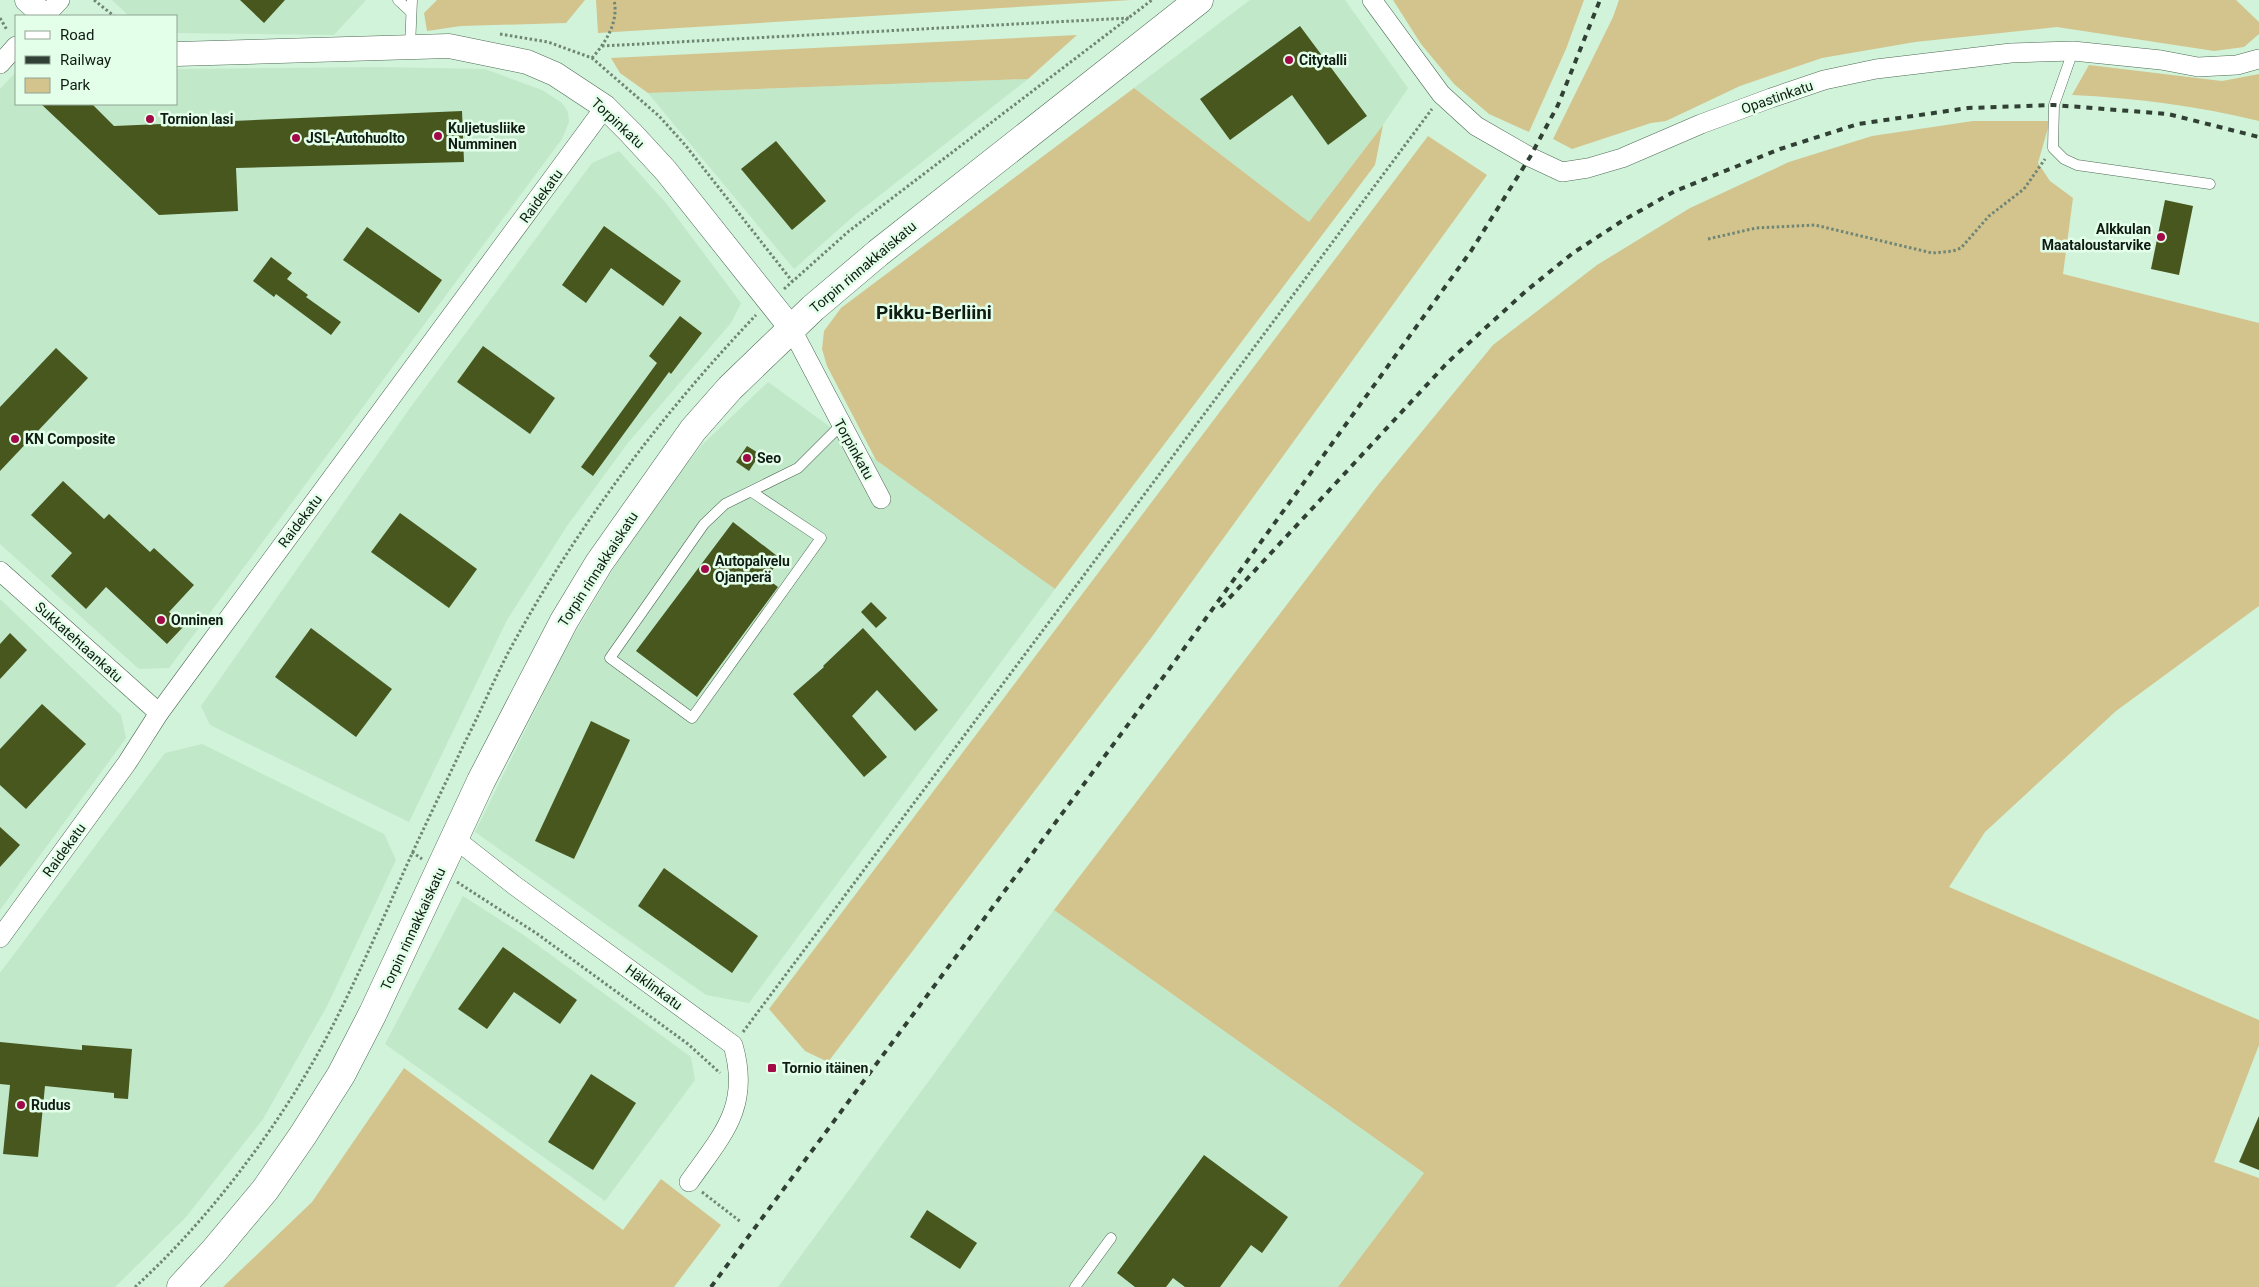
<svg xmlns="http://www.w3.org/2000/svg" width="2259" height="1287" font-family="Roboto,sans-serif">
  <style>
    .built { fill: #c0e8c9 }
    .green { fill: #d3c48e }
    .building { fill: #47571e }
    .lines { fill: none; stroke-linecap: round; stroke-linejoin: round }
    .service-casing { stroke: #4d6a54; stroke-width: 11 }
    .minor-casing { stroke: #4d6a54; stroke-width: 20 }
    .tertiary-casing { stroke: #4d6a54; stroke-width: 25 }
    .secondary-casing { stroke: #4d6a54; stroke-width: 29 }
    .path { stroke: #708675; stroke-width: 3; stroke-dasharray: 2.5 2.5; stroke-linecap: butt }
    .service { stroke: #fff; stroke-width: 10 }
    .minor { stroke: #fff; stroke-width: 19 }
    .tertiary { stroke: #fff; stroke-width: 24 }
    .secondary { stroke: #fff; stroke-width: 28 }
    .rail { stroke: #314034; stroke-width: 4; stroke-dasharray: 6 6; stroke-linecap: butt }
    .poi-dot { fill: #a20947; stroke: #e3fee9; stroke-width: 2 }
    .labels { text-anchor: middle; stroke-width: 5; stroke-linejoin: round; paint-order: stroke }
    .poi-label { font-size: 14px; font-weight: bold; fill: #101c13; stroke: #e3fee9; text-anchor: start }
    .street-label { font-size: 14px; fill: #101c13; stroke: #e3fee9 }
    .district-label { font-size: 19px; font-weight: bold; fill: #101c13; stroke: #e3fee9 }
  </style>
  <rect width="100%" height="100%" fill="#d1f3d9"/>
  <!-- built -->
  <g class="built">
    <path d="M112 0H366L334 35 176 33V16H129Z"/>
    <path d="M1250 0H1345L1408 88 1383 125 1309 222 1134 88Z"/>
    <path d="M379 67 485 69 542 90 562 103 568 112 569 122 562 139 169 668 139 669 0 544V89L16 72V104H176V69Z"/>
    <path d="M1028 79 856 214 794 269 648 93Z"/>
    <path d="M619 151 666 203 741 303 731 323 627 444 567 526 507 620 409 822 210 725 201 706 410 408 592 163Z"/>
    <path d="M768 382 1055 589 749 1003 706 995 475 832 566 648 648 511 702 445Z"/>
    <path d="M0 599 121 715 126 738 0 910Z"/>
    <path d="M202 744 384 834 396 860 326 1008 263 1119 186 1217 115 1287H0V973L165 753Z"/>
    <path d="M463 896 525 936 691 1057 695 1080 605 1201 385 1044Z"/>
    <path d="M1054 910 1424 1173 1338 1287H778Z"/>
  </g>
  <!-- green -->
  <g class="green">
    <path d="M437 0H585L566 23 461 26 427 31 424 13Z"/>
    <path d="M596 0H1131L598 33Z"/>
    <path d="M1393 0H1584L1566 49 1529 132 1489 114 1454 84 1421 44Z"/>
    <path d="M1619 0H2236L2259 22V34L2244 47 2214 51 2057 27 1915 42 1822 58 1740 86 1666 121 1651 123 1572 149 1553 139 1613 17Z"/>
    <path d="M1077 35 1028 79 648 93 620 73 611 58Z"/>
    <path d="M2089 65 2222 81 2259 74V121C2198 106 2135 98 2072 95Z"/>
    <path d="M1134 88 1309 222 1383 125 1375 165 1055 589 876 460 827 366 822 349 824 331 841 308Z"/>
    <path d="M1973 121H2050L2038 163 2050 181 2073 198 2063 274 2259 323V606L2116 711 1985 832 1949 887 2259 1020V1045L2214 1162 2259 1178V1287H1338L1424 1173 1054 910 1378 485 1493 345 1597 265 1690 208 1789 162 1872 136Z"/>
    <path d="M1428 136 1487 175 1151 638 828 1062 805 1051 769 1009Z"/>
    <path d="M404 1068 623 1230 661 1179 721 1225 674 1287H223L312 1202Z"/>
  </g>
  <!-- building -->
  <g class="building">
    <path d="M240 0H285L264 23Z"/>
    <path d="M1300 26 1367 116 1328 145 1292 95 1230 140 1200 99Z"/>
    <path d="M41 104H92L114 126 462 111 464 162 236 168 238 211 159 215Z"/>
    <path d="M776 141 826 201 792 230 741 169Z"/>
    <path d="M2165 200 2193 206 2179 275 2151 269Z"/>
    <path d="M604 226 681 281 663 306 611 268 586 303 562 285Z"/>
    <path d="M367 227 442 280 419 313 343 260Z"/>
    <path d="M271 257 292 273 287 279 308 295 306 297 341 322 331 335 276 294 274 297 253 281Z"/>
    <path d="M680 316 702 333 671 374 669 372 593 476 581 467 657 363 649 356Z"/>
    <path d="M483 346 555 398 530 434 457 382Z"/>
    <path d="M56 348 88 378 0 471V407Z"/>
    <path d="M747 446 760 454 749 471 736 462Z"/>
    <path d="M63 481 104 519 109 514 150 552 154 548 194 585 169 612 184 626 167 644 106 587 86 609 51 576 72 553 31 515Z"/>
    <path d="M400 513 477 569 449 608 371 552Z"/>
    <path d="M733 522 781 559 766 578 778 587 697 697 636 651Z"/>
    <path d="M871 602 887 618 876 628 861 612Z"/>
    <path d="M311 628 392 689 356 737 275 677Z"/>
    <path d="M863 628 938 710 915 731 877 690 852 716 887 757 864 777 793 694 824 667 823 666Z"/>
    <path d="M10 633 27 650 0 679V644Z"/>
    <path d="M42 704 86 744 26 809 0 785V749Z"/>
    <path d="M591 721 630 740 574 859 535 841Z"/>
    <path d="M0 827 20 845 0 867Z"/>
    <path d="M664 868 758 936 732 973 638 906Z"/>
    <path d="M503 947 577 1000 560 1024 514 992 487 1029 458 1009Z"/>
    <path d="M0 1042 82 1050V1045L132 1049 128 1099 114 1098V1093L45 1086 38 1157 3 1154 10 1085 0 1084Z"/>
    <path d="M591 1074 636 1103 593 1170 548 1142Z"/>
    <path d="M2259 1116V1170L2239 1162Z"/>
    <path d="M1204 1155 1288 1217 1262 1253 1251 1245 1220 1287H1185L1173 1278 1166 1287H1135L1117 1273Z"/>
    <path d="M927 1210 977 1243 960 1269 910 1237Z"/>
  </g>
  <g class="lines">
    <!-- service casing -->
    <g class="service-casing">
      <g id="service">
        <path d="M398 0 411 12"/>
        <path d="M410 47 412 0"/>
        <path d="M2073 51 2054 105 2053 148 2064 159 2077 165 2210 184"/>
        <path d="M752 492 821 538 692 718 610 658 704 524 725 504 798 468 841 425"/>
        <path d="M1075 1287 1111 1238"/>
      </g>
    </g>
    <!-- minor casing -->
    <g class="minor-casing">
      <g id="minor">
        <path d="M1372 0 1441 94 1476 126 1530 157 1562 172 1588 168 1622 158 1701 124 1771 98 1824 80 1876 69 2011 53 2073 51 2161 60 2198 67 2237 65 2259 59"/>
        <path d="M45 16 60 0"/>
        <path d="M0 64 16 46"/>
        <path d="M791 328 881 499"/>
        <path d="M0 571 159 713"/>
        <path d="M454 838 514 885 733 1045C751 1107 722 1135 689 1182"/>
        <path d="M0 938 127 763 159 713 192 668 605 107"/>
      </g>
    </g>
    <!-- tertiary casing -->
    <g class="tertiary-casing">
      <g id="tertiary">
        <path d="M27 0 45 16"/>
        <path d="M176 54 449 46 527 62 555 74 605 107 631 133 666 171 791 328"/>
      </g>
    </g>
    <!-- secondary casing -->
    <g class="secondary-casing">
      <path id="secondary" d="M181 1287 214 1251 265 1190 303 1135 341 1075 373 1013 481 781 564 621 599 563 693 430 730 388 813 308 878 253 1199 0"/>
    </g>
    <!-- path -->
    <g class="path">
      <path d="M94 0 114 16"/>
      <path d="M0 18 7 30"/>
      <path d="M500 34 548 42 592 58 659 116 686 146 792 281"/>
      <path d="M602 46 1129 18"/>
      <path d="M592 58C606 42 619 22 614 0"/>
      <path d="M1708 239 1756 228 1815 225 1932 253 1953 251 1961 248 1989 216 2024 189 2045 159"/>
      <path d="M784 289 849 231 1152 0"/>
      <path d="M412 852 422 859"/>
      <path d="M457 882 536 933 688 1044 720 1073"/>
      <path d="M743 1032 1432 109"/>
      <path d="M702 1192 741 1222"/>
      <path d="M135 1287C198 1230 259 1152 303 1079 337 1023 364 961 391 901 414 847 440 795 465 742 480 713 493 682 508 653 575 529 659 417 756 315"/>
    </g>
    <!-- service -->
    <use href="#service" class="service"/>
    <!-- minor -->
    <use href="#minor" class="minor"/>
    <!-- tertiary -->
    <use href="#tertiary" class="tertiary"/>
    <!-- secondary -->
    <use href="#secondary" class="secondary"/>
    <!-- rail -->
    <g class="rail">
      <path d="M1221 607 1448 362 1526 291 1573 253 1622 221 1675 191 1780 149 1858 124 1968 108 2054 105 2168 114 2259 137"/>
      <path d="M711 1287 1170 668 1471 251 1530 157 1558 105 1600 0"/>
    </g>
  </g>
  <!-- markers -->
  <g class="poi-dot">
    <circle cx="1289" cy="60" r="5"/>
    <circle cx="150" cy="119" r="5"/>
    <circle cx="438" cy="136" r="5"/>
    <circle cx="296" cy="138" r="5"/>
    <circle cx="2161" cy="237" r="5"/>
    <circle cx="15" cy="439" r="5"/>
    <circle cx="747" cy="458" r="5"/>
    <circle cx="705" cy="569" r="5"/>
    <circle cx="161" cy="620" r="5"/>
    <rect x="767" y="1063" width="10" height="10" rx="2.5"/>
    <circle cx="21" cy="1105" r="5"/>
  </g>
  <g class="labels">
    <!-- poi labels -->
    <g class="poi-label">
      <text x="1299" y="65">Citytalli</text>
      <text x="160" y="124">Tornion lasi</text>
      <text x="448" y="133">Kuljetusliike<tspan x="448" dy="16">Numminen</tspan></text>
      <text x="306" y="143">JSL-Autohuolto</text>
      <text x="2151" y="234" text-anchor="end">Alkkulan<tspan x="2151" dy="16">Maataloustarvike</tspan></text>
      <text x="25" y="444">KN Composite</text>
      <text x="757" y="463">Seo</text>
      <text x="715" y="566">Autopalvelu<tspan x="715" dy="16">Ojanperä</tspan></text>
      <text x="171" y="625">Onninen</text>
      <text x="782" y="1073">Tornio itäinen</text>
      <text x="31" y="1110">Rudus</text>
    </g>
    <!-- street labels -->
    <g class="street-label">
      <text transform="translate(1777 97) rotate(-19)" y="5">Opastinkatu</text>
      <text transform="translate(618 123) rotate(43)" y="5">Torpinkatu</text>
      <text transform="translate(541 196) rotate(-54)" y="5">Raidekatu</text>
      <text transform="translate(863 267) rotate(-40)" y="5">Torpin rinnakkaiskatu</text>
      <text transform="translate(854 449) rotate(61)" y="5">Torpinkatu</text>
      <text transform="translate(300 521) rotate(-53)" y="5">Raidekatu</text>
      <text transform="translate(598 569) rotate(-57)" y="5">Torpin rinnakkaiskatu</text>
      <text transform="translate(79 642) rotate(42)" y="5">Sukkatehtaankatu</text>
      <text transform="translate(64 850) rotate(-54)" y="5">Raidekatu</text>
      <text transform="translate(413 929) rotate(-65)" y="5">Torpin rinnakkaiskatu</text>
      <text transform="translate(654 987) rotate(36)" y="5">Häklinkatu</text>
    </g>
    <!-- district labels -->
    <g class="district-label">
      <text x="934" y="319">Pikku-Berliini</text>
    </g>
  </g>
  <!-- legend -->
  <rect x="15" y="15" width="162" height="90" fill="#e3fee9" stroke="#8fa493"/>
  <rect x="25" y="31" width="25" height="8" fill="#ffffff" stroke="#8fa493"/>
  <text x="60" y="40" font-size="15" fill="#101c13">Road</text>
  <rect x="25" y="56" width="25" height="8" fill="#314034" stroke="#8fa493"/>
  <text x="60" y="65" font-size="15" fill="#101c13">Railway</text>
  <rect x="25" y="78" width="25" height="15" fill="#d3c48e" stroke="#8fa493"/>
  <text x="60" y="90" font-size="15" fill="#101c13">Park</text>
</svg>
